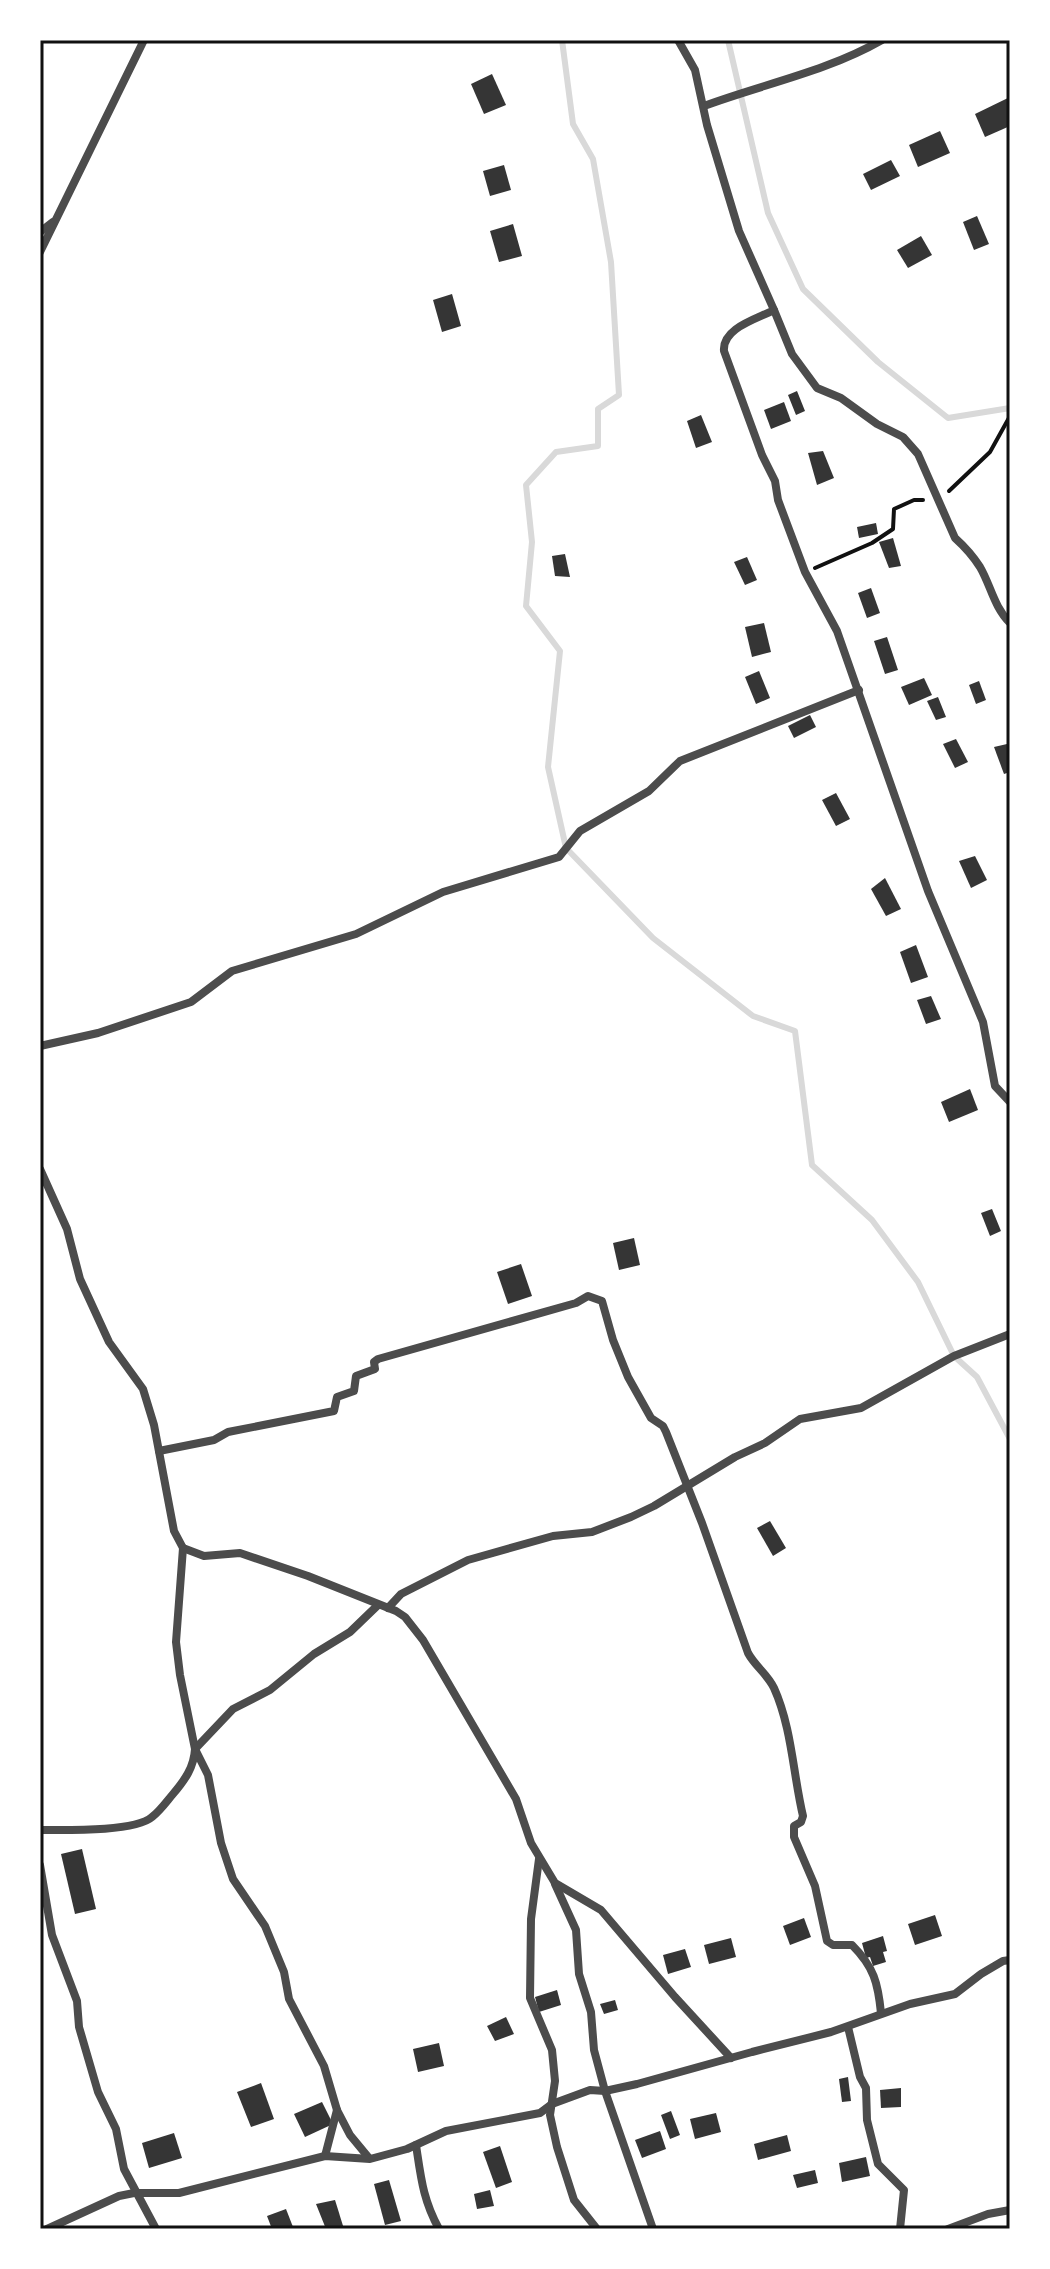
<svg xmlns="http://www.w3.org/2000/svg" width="1050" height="2269" font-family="'Public Sans',sans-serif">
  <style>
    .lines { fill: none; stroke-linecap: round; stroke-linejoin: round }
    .stream { stroke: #d9d9d9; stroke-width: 6 }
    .building { fill: #353535 }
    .path { stroke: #111; stroke-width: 4 }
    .minor { stroke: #4c4c4c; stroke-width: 8 }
    .neatline { fill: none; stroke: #111; stroke-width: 3 }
  </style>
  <rect width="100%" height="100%" fill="#fff"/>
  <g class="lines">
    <!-- stream -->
    <g class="stream">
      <path d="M562 40 573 124 593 159 611 262 619 395 598 409V446L556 452 526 485 532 542 526 606 560 651 548 767 566 848 653 938 753 1016 795 1031 812 1165 872 1220 918 1282 954 1356 977 1377 1010 1439"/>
      <path d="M728 40 768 213 803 289 878 362 948 418 1010 408"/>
    </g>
  </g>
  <!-- building -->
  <g class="building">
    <path d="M492 74 506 105 484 114 471 84Z"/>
    <path d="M1010 97V126L985 137 975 114Z"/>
    <path d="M940 131 950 153 918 167 909 145Z"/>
    <path d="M891 160 900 176 871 190 863 174Z"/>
    <path d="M504 165 511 190 490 196 483 171Z"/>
    <path d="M977 216 989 244 974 250 963 222Z"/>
    <path d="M513 224 522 256 499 262 490 231Z"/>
    <path d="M921 236 932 255 908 268 897 250Z"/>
    <path d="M452 294 461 326 442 332 433 300Z"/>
    <path d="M797 391 805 411 796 415 788 395Z"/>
    <path d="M784 402 791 421 771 429 764 410Z"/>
    <path d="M701 415 712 442 696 448 687 421Z"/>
    <path d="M823 451 834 478 817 485 808 453Z"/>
    <path d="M876 523 878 534 859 538 857 527Z"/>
    <path d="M893 538 901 566 889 568 879 542Z"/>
    <path d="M565 554 570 577 555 576 552 556Z"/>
    <path d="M747 557 757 580 745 585 734 562Z"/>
    <path d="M871 588 880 613 867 618 858 593Z"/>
    <path d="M764 623 771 652 752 657 745 627Z"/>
    <path d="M887 637 898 670 885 674 874 641Z"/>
    <path d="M759 671 770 698 756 704 745 677Z"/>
    <path d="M924 678 932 695 909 705 901 687Z"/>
    <path d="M979 681 986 700 976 704 969 685Z"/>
    <path d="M938 697 946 717 936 720 927 701Z"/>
    <path d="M810 715 816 727 794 738 788 726Z"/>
    <path d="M956 739 968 762 955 768 943 744Z"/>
    <path d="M1007 744 1010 752V772L1004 774 994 747Z"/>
    <path d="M836 793 850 819 836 826 822 800Z"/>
    <path d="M975 856 987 880 971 888 959 861Z"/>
    <path d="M885 878 901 909 886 916 871 889Z"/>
    <path d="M916 945 928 977 911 983 900 952Z"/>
    <path d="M931 996 941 1019 926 1024 917 1000Z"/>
    <path d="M970 1089 978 1110 949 1122 941 1102Z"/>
    <path d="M992 1209 1001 1231 990 1236 981 1213Z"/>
    <path d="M634 1238 640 1265 619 1270 613 1243Z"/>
    <path d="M521 1264 532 1296 508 1304 497 1272Z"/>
    <path d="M770 1521 786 1548 773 1556 757 1528Z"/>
    <path d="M82 1849 96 1909 75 1914 61 1854Z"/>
    <path d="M935 1915 942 1936 915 1945 908 1924Z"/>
    <path d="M804 1918 811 1937 790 1945 783 1926Z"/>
    <path d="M883 1936 887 1951 883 1952 886 1962 873 1966 870 1957 866 1958 862 1943Z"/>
    <path d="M731 1938 736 1957 709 1964 704 1945Z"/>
    <path d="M685 1949 691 1967 668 1974 663 1955Z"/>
    <path d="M557 1990 561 2005 539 2012 535 1997Z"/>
    <path d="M615 2000 618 2010 604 2014 600 2004Z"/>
    <path d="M506 2017 514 2034 495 2041 487 2026Z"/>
    <path d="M439 2043 444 2066 418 2072 413 2049Z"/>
    <path d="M848 2077 851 2101 842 2102 839 2079Z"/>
    <path d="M261 2083 274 2119 251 2127 237 2092Z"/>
    <path d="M901 2088V2107L881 2108 880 2090Z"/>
    <path d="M322 2102 333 2124 305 2137 294 2114Z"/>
    <path d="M671 2111 680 2135 670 2139 661 2115Z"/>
    <path d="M716 2113 721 2132 695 2139 690 2119Z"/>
    <path d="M660 2131 666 2149 642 2158 635 2140Z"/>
    <path d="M174 2133 182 2158 149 2168 142 2143Z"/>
    <path d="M787 2135 791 2151 758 2160 754 2144Z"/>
    <path d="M500 2146 512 2182 496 2188 483 2152Z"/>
    <path d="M866 2157 870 2176 842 2182 839 2163Z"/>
    <path d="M815 2170 818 2183 797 2188 793 2175Z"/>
    <path d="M389 2180 401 2221 385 2225 374 2184Z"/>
    <path d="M490 2190 494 2206 477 2209 474 2194Z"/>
    <path d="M335 2200 344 2229H326L316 2204Z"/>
    <path d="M286 2209 293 2227 272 2229 267 2216Z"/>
  </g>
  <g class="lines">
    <!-- path -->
    <g class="path">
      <path d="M949 491 990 452 1010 416"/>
      <path d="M815 568 872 543 893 529 894 509 914 500H923"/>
    </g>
    <!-- minor -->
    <g class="minor">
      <path d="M678 40 695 70 707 125 739 231 774 310C757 319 722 328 724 351L762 455 775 481 778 500 805 572 837 631 928 891 983 1022 995 1086 1010 1102"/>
      <path d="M704 106C763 84 826 72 882 40"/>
      <path d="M40 232 53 222"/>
      <path d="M40 252 144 40"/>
      <path d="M774 310 792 354 817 388 841 398 877 424 903 437 918 454 955 538C965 547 973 556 980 567 991 586 994 607 1010 623"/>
      <path d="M40 1046 98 1033 191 1002 232 971 356 934 443 892 559 857 580 831 649 791 680 761 859 690"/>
      <path d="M40 1169 67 1229 80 1279 109 1342 143 1389 154 1425 174 1531 183 1548 204 1556 240 1553 308 1576 396 1611 405 1617 423 1640 516 1799 531 1843 555 1883 601 1910 675 1997 731 2058"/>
      <path d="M159 1451 214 1440 228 1432 334 1411 337 1397 354 1391 356 1376 375 1369 374 1362 378 1359 576 1303 588 1296 602 1301 613 1340 628 1377 651 1418 663 1426 666 1432 702 1523 748 1653C755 1666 768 1675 774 1688 792 1728 793 1774 803 1816L801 1822 794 1826V1837L815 1886 827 1941 833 1945H852C874 1967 878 1983 881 2013"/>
      <path d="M183 1548 176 1642 180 1675 195 1749 208 1775 221 1843 233 1879 265 1926 284 1972 289 1999 324 2066 337 2110 350 2135 369 2158"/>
      <path d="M388 1608 401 1594 468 1560 553 1536 592 1532 631 1517 654 1506 735 1457 765 1443 800 1419 861 1408 954 1356 1010 1334"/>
      <path d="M40 1830C64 1830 135 1832 152 1817 160 1811 167 1801 173 1794 185 1780 194 1767 195 1749L233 1709 270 1690 314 1654 350 1632 378 1605"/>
      <path d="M539 1859 531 1919 530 1998 552 2050 555 2081 550 2115 557 2147 574 2200 597 2229"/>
      <path d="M40 1865 52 1935 77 2001 79 2027 98 2092 116 2129 124 2169 156 2229"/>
      <path d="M555 1884 576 1930 579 1974 591 2012 594 2050 605 2091 653 2229"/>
      <path d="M848 2027 860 2077 866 2088 867 2120 878 2164 904 2190 900 2229"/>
      <path d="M416 2145C421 2178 423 2200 439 2229"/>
      <path d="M325 2156 337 2110"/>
      <path d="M47 2229 119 2196 134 2193H179L325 2156 370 2159 407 2149 446 2131 540 2113 552 2104 590 2090 605 2091 637 2084 752 2052 831 2032 910 2004 955 1994 981 1974 1003 1961 1010 1960"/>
      <path d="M948 2229 988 2214 1010 2210"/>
    </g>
  </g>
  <!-- border -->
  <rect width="1050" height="2269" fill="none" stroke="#ffffff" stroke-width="84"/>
  <rect x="42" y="42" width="966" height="2185" class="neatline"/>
</svg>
